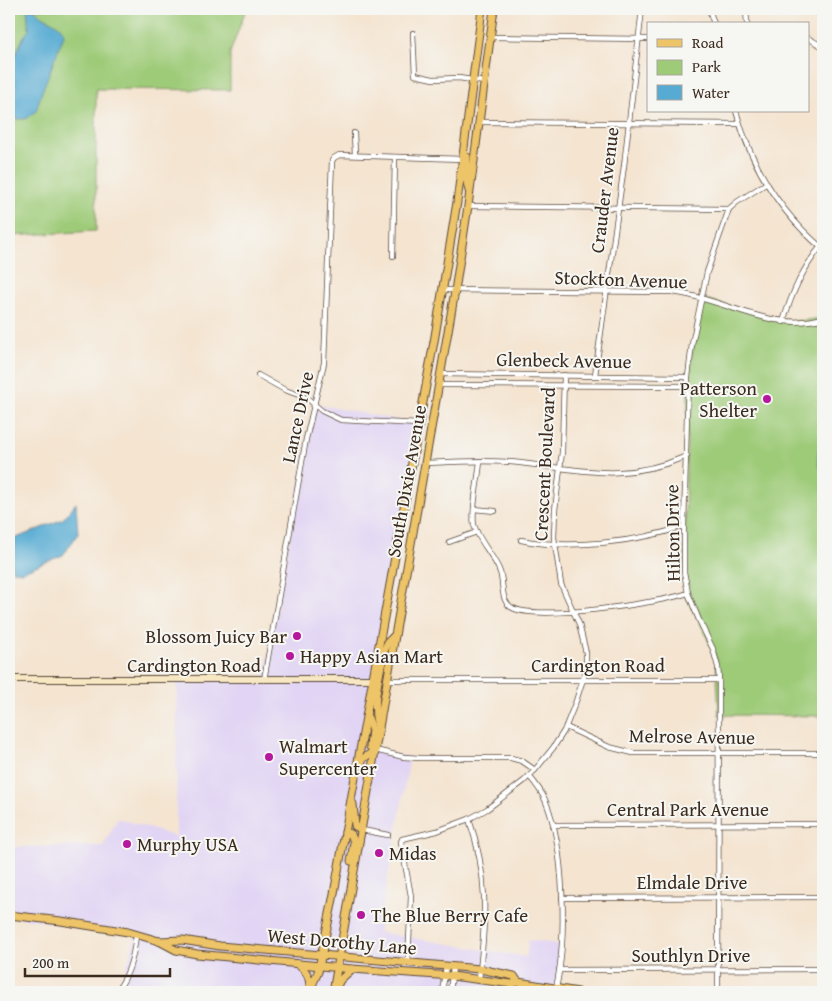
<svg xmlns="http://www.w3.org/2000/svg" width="832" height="1001" font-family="'Gentium Book Plus',serif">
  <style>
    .built { fill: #e1d4f4 }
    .green { fill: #9ecb78; stroke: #6c7a4b }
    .water { fill: #57abd3; stroke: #496a78 }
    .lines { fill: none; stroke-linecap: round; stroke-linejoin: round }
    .street-casing { stroke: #574639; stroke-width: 6 }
    .secondary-casing { stroke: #574639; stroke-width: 8 }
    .primary-casing { stroke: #574639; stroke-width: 9 }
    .street { stroke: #fff; stroke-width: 4.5 }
    .secondary { stroke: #f8e7c3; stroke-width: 6 }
    .primary { stroke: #eec469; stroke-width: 7 }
    .poi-dot { fill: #b5179e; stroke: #f6f6f2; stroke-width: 2 }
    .labels { text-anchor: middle; stroke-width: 4; stroke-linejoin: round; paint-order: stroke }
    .street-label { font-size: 19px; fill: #3b2a1e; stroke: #f6f6f2 }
    .poi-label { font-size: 19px; fill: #3b2a1e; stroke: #f6f6f2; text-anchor: start }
  </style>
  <rect width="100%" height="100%" fill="#f6f6f2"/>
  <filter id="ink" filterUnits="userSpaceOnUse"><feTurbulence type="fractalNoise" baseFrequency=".02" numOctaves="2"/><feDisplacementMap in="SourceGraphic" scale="10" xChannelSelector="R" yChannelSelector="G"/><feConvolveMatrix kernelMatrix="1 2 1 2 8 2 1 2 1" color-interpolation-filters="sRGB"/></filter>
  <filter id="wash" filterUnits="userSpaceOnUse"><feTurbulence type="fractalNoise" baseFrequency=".0096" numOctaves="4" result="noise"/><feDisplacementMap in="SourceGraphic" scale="20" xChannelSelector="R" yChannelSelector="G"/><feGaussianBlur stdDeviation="1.12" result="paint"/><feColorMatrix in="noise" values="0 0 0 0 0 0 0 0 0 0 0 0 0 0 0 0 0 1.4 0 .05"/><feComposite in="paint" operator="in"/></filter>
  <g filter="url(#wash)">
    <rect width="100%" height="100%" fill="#f4e4d0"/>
    <!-- built -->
    <path class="built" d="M314 404 419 424 362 749 410 757 378 932 526 957 529 940 561 945 555 992H115L120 987 136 935 9 916V847L103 846 118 818 176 837 177 679 264 680Z"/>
    <!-- green -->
    <g class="green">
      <path d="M9 9H246L230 53V90L96 89V231L9 236Z"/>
      <path d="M701 298 787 322 823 318V716L719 715 716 658 692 604 684 572 688 377Z"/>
    </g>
    <!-- water -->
    <g class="water">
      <path d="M27 9H34C42 20 62 21 64 35L41 94 36 111 26 119H17L9 115V71L23 38 29 30Z"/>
      <path d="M823 436V472C814 462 819 447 823 436Z"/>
      <path d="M76 503 78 534 63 555 21 572 12 570 10 544 14 539 63 519Z"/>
    </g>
  </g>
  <g filter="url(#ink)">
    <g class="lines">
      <!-- street casing -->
      <g class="street-casing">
        <g id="street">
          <path d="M709 9 714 24"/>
          <path d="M746 9 747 24"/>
          <path d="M817 9 823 22"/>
          <path d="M413 33 415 75 433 79 459 78 484 82"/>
          <path d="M491 37 648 39"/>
          <path d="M808 38 823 47"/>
          <path d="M736 111C751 165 780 213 823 249"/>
          <path d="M478 122 739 124"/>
          <path d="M354 133 355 155"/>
          <path d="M468 206 729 209"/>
          <path d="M393 256 395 157"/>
          <path d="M443 290 672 292C724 298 770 333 823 318"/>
          <path d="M783 322C792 293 803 267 823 244"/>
          <path d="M440 374 688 377"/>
          <path d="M258 375 285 390 307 398 322 411 341 420 419 424"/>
          <path d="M595 375 624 166 642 9"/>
          <path d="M439 385 688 386"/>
          <path d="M480 461C479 478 471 510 474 525 479 542 495 557 500 572 504 583 500 600 511 607 533 622 661 603 688 593"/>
          <path d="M425 463C454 462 481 460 510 462 577 468 619 485 687 456"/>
          <path d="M474 509 495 511"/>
          <path d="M521 540C568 550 639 542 684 526"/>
          <path d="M449 542 477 532"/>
          <path d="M264 680 306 439 324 363 332 161 334 158 339 155 463 159"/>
          <path d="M387 680H719"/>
          <path d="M566 727 609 747 633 753H823"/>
          <path d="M375 750 404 757 420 758H511L522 761 535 770"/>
          <path d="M529 776C536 784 542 792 546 802 565 849 567 939 556 988"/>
          <path d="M469 819C489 877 486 920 479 979"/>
          <path d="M553 825 823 824"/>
          <path d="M362 830 388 835"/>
          <path d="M562 898 823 897"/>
          <path d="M408 963 411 896 401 842 402 839 437 831 469 819 487 809 524 781 535 770 553 748 564 731 576 701 586 670V653L579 624 561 584 554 537 555 510 562 452 564 375"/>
          <path d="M559 970 823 969"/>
          <path d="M116 992C129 976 134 955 136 935"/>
          <path d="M442 992 446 966"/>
          <path d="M450 992 453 967"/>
          <path d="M718 992 719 680 718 667 713 649 699 620 688 593 684 572V526L688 377 692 344 707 272 729 209 737 202 767 183"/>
        </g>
      </g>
      <!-- secondary casing -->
      <g class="secondary-casing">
        <path id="secondary" d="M9 679H377"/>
      </g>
      <!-- primary casing -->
      <g class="primary-casing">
        <g id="primary">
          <path d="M467 157 466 178 469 191"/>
          <path d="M368 718 372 729 370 747 375 750"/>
          <path d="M379 729C370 705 380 675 384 651L388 642 395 635"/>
          <path d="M360 765 363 759 375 750"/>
          <path d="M353 804 355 826 362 830"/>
          <path d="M345 832 351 834 354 842 351 861"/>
          <path d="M9 915 61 921 128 932 159 941 176 950 197 954 352 969 452 976 512 984 518 982 578 992"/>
          <path d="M159 941 182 940 220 946 480 969 514 976 518 982"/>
          <path d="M297 964C306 970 310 976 310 988"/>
          <path d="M336 988 340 980 352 969"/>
          <path d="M309 992 318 972 333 899 435 336 457 202 482 9"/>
          <path d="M333 992 455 291 468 206 494 9"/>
        </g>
      </g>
      <!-- street -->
      <use href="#street" class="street"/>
      <!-- secondary -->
      <use href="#secondary" class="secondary"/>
      <!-- primary -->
      <use href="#primary" class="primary"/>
    </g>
  </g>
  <!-- markers -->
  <g class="poi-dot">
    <circle cx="767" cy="399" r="5"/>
    <circle cx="297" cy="636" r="5"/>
    <circle cx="290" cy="656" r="5"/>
    <circle cx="269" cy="757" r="5"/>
    <circle cx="127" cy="844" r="5"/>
    <circle cx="379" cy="853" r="5"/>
    <circle cx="361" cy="915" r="5"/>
  </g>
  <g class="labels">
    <!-- street labels -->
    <g class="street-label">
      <text transform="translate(604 190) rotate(-83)" y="7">Crauder Avenue</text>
      <text transform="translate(621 279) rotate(2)" y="7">Stockton Avenue</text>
      <text transform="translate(564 360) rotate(1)" y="7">Glenbeck Avenue</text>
      <text transform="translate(297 417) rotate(-78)" y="7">Lance Drive</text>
      <text transform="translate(544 464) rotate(-87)" y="7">Crescent Boulevard</text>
      <text transform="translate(406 481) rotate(-80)" y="7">South Dixie Avenue</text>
      <text transform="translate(672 533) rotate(-91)" y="7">Hilton Drive</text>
      <text x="194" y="672">Cardington Road</text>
      <text x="598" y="672">Cardington Road</text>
      <text transform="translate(692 736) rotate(1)" y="7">Melrose Avenue</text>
      <text x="688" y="816">Central Park Avenue</text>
      <text x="692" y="889">Elmdale Drive</text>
      <text transform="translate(342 941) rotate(5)" y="7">West Dorothy Lane</text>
      <text x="691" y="962">Southlyn Drive</text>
    </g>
    <!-- poi labels -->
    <g class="poi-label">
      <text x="757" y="395" text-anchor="end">Patterson<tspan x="757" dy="22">Shelter</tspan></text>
      <text x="287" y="643" text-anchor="end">Blossom Juicy Bar</text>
      <text x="300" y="663">Happy Asian Mart</text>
      <text x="279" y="753">Walmart<tspan x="279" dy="22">Supercenter</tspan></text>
      <text x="137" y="851">Murphy USA</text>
      <text x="389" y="860">Midas</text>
      <text x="371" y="922">The Blue Berry Cafe</text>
    </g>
  </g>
  <!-- margin -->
  <rect width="832" height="1001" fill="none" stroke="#f6f6f2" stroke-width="30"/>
  <!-- legend -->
  <rect x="647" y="22" width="162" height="90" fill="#f6f6f2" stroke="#aba49d"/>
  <rect x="657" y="39" width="25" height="8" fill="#eec469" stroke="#aba49d"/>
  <text x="692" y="48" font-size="15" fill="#3b2a1e">Road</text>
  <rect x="657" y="60" width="25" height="15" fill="#9ecb78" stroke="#aba49d"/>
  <text x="692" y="72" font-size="15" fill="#3b2a1e">Park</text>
  <rect x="657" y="85" width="25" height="15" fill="#57abd3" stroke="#aba49d"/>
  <text x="692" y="98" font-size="15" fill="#3b2a1e">Water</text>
  <!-- scale -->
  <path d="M25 968v8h145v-8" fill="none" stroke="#3b2a1e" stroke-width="2.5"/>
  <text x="32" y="968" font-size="15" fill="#3b2a1e" stroke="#f6f6f2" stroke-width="4" paint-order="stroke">200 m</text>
</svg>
